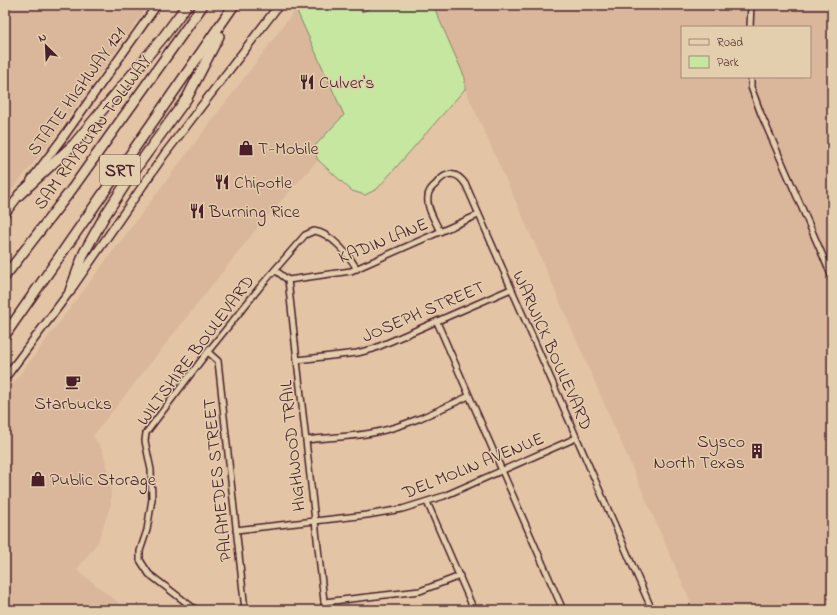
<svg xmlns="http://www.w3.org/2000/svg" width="837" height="615" font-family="'Indie Flower',sans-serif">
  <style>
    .built { fill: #dab79b; fill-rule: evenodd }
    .green { fill: #c6e7a0; stroke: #888366 }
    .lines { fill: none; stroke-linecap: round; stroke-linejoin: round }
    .street-casing { stroke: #4a1f2b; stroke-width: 8 }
    .secondary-casing { stroke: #4a1f2b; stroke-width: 10 }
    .highway-casing { stroke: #4a1f2b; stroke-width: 12 }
    .street { stroke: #e3cead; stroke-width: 5 }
    .secondary { stroke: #e3cead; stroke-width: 7 }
    .highway { stroke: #e3cead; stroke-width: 9 }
    .labels { text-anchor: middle; stroke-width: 3; stroke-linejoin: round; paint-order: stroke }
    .shield { fill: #e3cead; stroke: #785452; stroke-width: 1 }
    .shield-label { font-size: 17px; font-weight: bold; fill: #4a1f2b }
    .poi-label { font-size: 18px; fill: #4a1f2b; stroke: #e3cead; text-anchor: start }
    .street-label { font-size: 18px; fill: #4a1f2b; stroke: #e3cead }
  </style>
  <rect width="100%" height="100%" fill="#e3c5a6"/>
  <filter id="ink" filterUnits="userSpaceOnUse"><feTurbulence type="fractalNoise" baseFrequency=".025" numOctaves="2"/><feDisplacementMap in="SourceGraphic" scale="8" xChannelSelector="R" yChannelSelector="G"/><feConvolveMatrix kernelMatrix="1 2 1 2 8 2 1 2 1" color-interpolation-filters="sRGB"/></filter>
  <g filter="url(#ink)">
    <!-- built -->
    <g class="built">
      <path d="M5 5H149L47 146 5 199Z"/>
      <path d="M359 5H378L362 12Z"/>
      <path d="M433 5H832V610H694L524 220 465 89V78ZM682 27H810V77H682Z"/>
      <path d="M296 9 344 115 313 148 318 160 262 222 93 436 102 449 111 479V504L98 542 77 570 128 610H5V394Z"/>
    </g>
    <!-- green -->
    <path class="green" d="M299 5H359L362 12 378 5H433L465 78V89L377 189 365 195 352 191 318 160 313 148 344 115 296 9Z"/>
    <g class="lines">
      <!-- street casing -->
      <g class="street-casing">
        <g id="street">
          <path d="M750 27 751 5"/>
          <path d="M751 77V87L761 114 832 277"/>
          <path d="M440 232C436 222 426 208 428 197 428 191 432 187 436 184 446 171 457 171 466 185L652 610"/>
          <path d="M275 270 288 280 351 271 478 215"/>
          <path d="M288 280 325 610"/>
          <path d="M437 322 563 610"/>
          <path d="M208 352 218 361 245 610"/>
          <path d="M297 360 357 353 373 349 511 289"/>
          <path d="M306 440C329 437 354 437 377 432 409 425 439 410 469 396"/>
          <path d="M427 502 474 610"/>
          <path d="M236 530 367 515 402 509 444 496 576 438"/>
          <path d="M324 602 420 591 460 576"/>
          <path d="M196 610 149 574 140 560V551L147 530 152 499 151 470 145 441 146 433 206 354 260 287 305 235 314 231C331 233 349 255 357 269"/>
        </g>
      </g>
      <!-- secondary casing -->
      <g class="secondary-casing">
        <g id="secondary">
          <path d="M31 180 64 136 157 5"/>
          <path d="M5 214 22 192"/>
          <path d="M5 378 70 291 164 155 279 5"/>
        </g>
      </g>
      <!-- highway casing -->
      <g class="highway-casing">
        <g id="highway">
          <path d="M19 195 74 144 164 36 187 5"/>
          <path d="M5 276 72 189 203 5"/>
          <path d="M70 291 84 253 104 217 134 171 187 98 219 36"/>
          <path d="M5 335 234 5"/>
        </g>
      </g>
      <!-- street -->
      <use href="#street" class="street"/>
      <!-- secondary -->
      <use href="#secondary" class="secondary"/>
      <!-- highway -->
      <use href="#highway" class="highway"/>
    </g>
  </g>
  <!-- icons -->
  <defs>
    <g id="restaurant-bare" transform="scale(1.2)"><path d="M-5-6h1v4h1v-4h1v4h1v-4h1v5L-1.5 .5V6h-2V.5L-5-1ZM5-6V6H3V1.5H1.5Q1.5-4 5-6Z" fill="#4a1f2b" stroke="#e3cead" stroke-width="2.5" paint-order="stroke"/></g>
    <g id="shop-bare" transform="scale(1.2)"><path d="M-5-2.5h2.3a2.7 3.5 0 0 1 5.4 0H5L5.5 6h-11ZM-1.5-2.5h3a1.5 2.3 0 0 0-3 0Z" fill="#4a1f2b" stroke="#e3cead" stroke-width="2.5" paint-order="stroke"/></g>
    <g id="cafe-bare" transform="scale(1.2)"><path d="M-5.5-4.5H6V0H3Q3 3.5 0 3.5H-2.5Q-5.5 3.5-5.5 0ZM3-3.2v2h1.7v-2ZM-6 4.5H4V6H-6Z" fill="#4a1f2b" stroke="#e3cead" stroke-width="2.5" paint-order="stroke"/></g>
    <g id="building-bare" transform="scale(1.2)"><path d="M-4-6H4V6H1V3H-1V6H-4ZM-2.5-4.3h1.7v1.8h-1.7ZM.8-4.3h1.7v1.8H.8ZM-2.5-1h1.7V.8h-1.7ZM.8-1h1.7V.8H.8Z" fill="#4a1f2b" stroke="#e3cead" stroke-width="2.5" paint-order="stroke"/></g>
  </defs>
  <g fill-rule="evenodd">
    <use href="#restaurant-bare" x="307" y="82"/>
    <use href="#shop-bare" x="246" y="148"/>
    <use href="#restaurant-bare" x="222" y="182"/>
    <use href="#restaurant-bare" x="197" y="211"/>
    <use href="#cafe-bare" x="73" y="382"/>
    <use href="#building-bare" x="757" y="451"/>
    <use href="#shop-bare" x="38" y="479"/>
  </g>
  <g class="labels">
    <!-- shield labels -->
    <rect class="shield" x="100" y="155" width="40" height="30" rx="3"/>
    <g class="shield-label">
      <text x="120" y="176">SRT</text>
    </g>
    <!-- poi labels -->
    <g class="poi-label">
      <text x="319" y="88">Culver's</text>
      <text x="258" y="154">T-Mobile</text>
      <text x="234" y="188">Chipotle</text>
      <text x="209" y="217">Burning Rice</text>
      <text x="73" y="409" text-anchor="middle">Starbucks</text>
      <text x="745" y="447" text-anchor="end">Sysco<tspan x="745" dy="21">North Texas</tspan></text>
      <text x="50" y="485">Public Storage</text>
    </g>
    <!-- street labels -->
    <g class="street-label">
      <text transform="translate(76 91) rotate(-54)" y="6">STATE HIGHWAY 121</text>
      <text transform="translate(92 132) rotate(-54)" y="6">SAM RAYBURN TOLLWAY</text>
      <text transform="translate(383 240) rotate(-22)" y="6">KADIN LANE</text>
      <text transform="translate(423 311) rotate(-23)" y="6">JOSEPH STREET</text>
      <text transform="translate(195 350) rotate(-53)" y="6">WILTSHIRE BOULEVARD</text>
      <text transform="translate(553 350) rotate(66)" y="6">WARWICK BOULEVARD</text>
      <text transform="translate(292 446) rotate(-96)" y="6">HIGHWOOD TRAIL</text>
      <text transform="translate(473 465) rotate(-22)" y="6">DEL MOLIN AVENUE</text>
      <text transform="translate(217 480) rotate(-96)" y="6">PALAMEDES STREET</text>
    </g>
  </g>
  <!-- margin -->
  <rect width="837" height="615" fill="none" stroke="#e3cead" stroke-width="20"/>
  <rect x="10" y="10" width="817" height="595" fill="none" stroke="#4a1f2b" stroke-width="1.5" filter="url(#ink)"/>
  <!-- legend -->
  <rect x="681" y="26" width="130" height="52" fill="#e3cead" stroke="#a68879"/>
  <rect x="689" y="39" width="20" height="6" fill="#e3cead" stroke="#a68879"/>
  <text x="717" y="46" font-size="12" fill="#4a1f2b">Road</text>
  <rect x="689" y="56" width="20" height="12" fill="#c6e7a0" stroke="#a68879"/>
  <text x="717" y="66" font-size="12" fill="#4a1f2b">Park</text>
  <!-- north arrow -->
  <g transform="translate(46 46) rotate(336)" stroke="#e3cead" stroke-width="3" paint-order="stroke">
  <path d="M0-3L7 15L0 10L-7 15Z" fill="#4a1f2b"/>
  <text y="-6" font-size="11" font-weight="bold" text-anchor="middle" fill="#4a1f2b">N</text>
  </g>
</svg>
